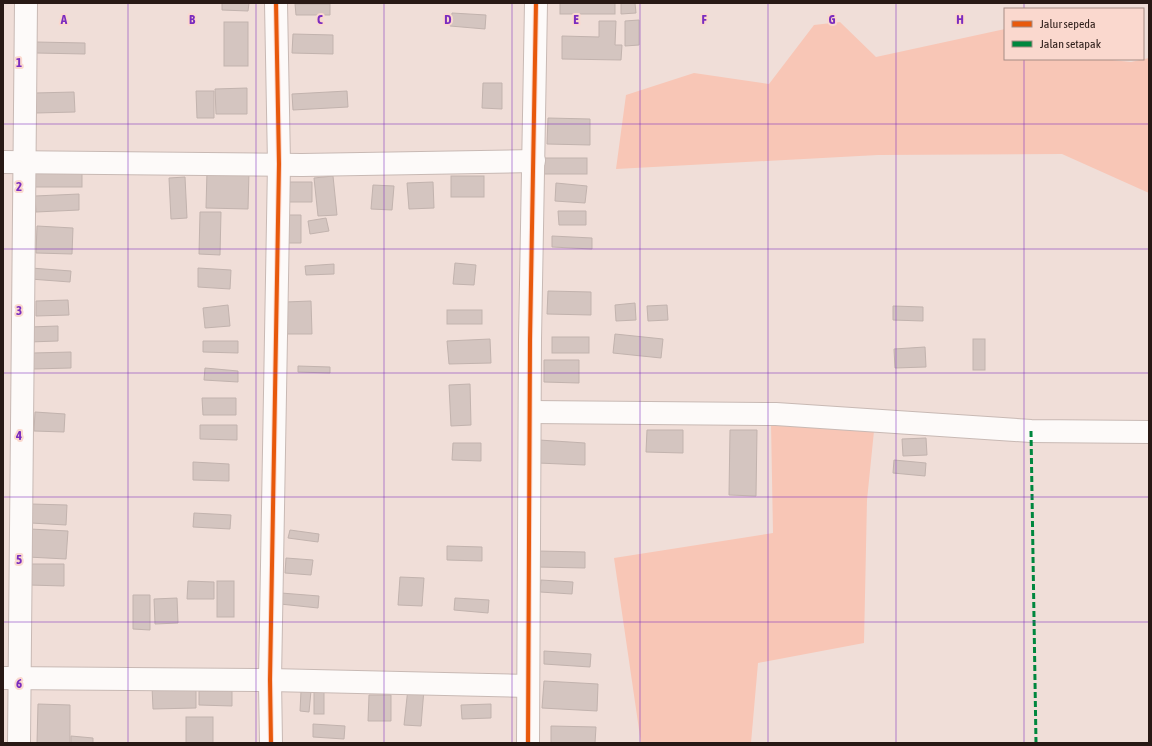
<svg xmlns="http://www.w3.org/2000/svg" width="1152" height="746" font-family="'Asap Condensed',sans-serif">
  <style>
    .green { fill: #f8c6b6 }
    .building { fill: #d4c5c0; stroke: #c2b3ae }
    .lines { fill: none; stroke-linecap: round; stroke-linejoin: round }
    .minor-casing { stroke: #c8b9b4; stroke-width: 24 }
    .minor { stroke: #fdfaf9; stroke-width: 22 }
    .quiet { stroke: #00873e; stroke-width: 3; stroke-dasharray: 6 3; stroke-linecap: butt }
    .cycleway-casing { stroke: #fad8ce; stroke-width: 6 }
    .cycleway { stroke: #e8590c; stroke-width: 4 }
    .grid { fill: none; stroke: #7b2cbf; stroke-width: 1; stroke-opacity: 0.55 }
    .grid-label { font-size: 13px; text-anchor: middle; font-weight: bold; fill: #7b2cbf; stroke: #fad8ce; stroke-width: 4; stroke-linejoin: round; paint-order: stroke }
  </style>
  <rect width="100%" height="100%" fill="#f0ded8"/>
  <!-- green -->
  <g class="green">
    <path d="M840 22 876 57 1005 29V59H1102L1131 62 1149 58V193L1062 154 878 155 616 169 626 95 694 73 769 84 814 25Z"/>
    <path d="M875 421 867 500 864 643 758 663 751 743H641L614 558 773 533 771 423Z"/>
  </g>
  <!-- building -->
  <g class="building">
    <path d="M222 3H249L248 11 222 10Z"/>
    <rect x="560" y="3" width="55" height="11"/>
    <path d="M621 3H635L636 13 621 14Z"/>
    <path d="M295 4H330V15H296Z"/>
    <path d="M452 13 486 15 485 29 450 26Z"/>
    <path d="M639 20V45L625 46V21Z"/>
    <path d="M599 21H616L615 45H622L621 60 562 59V36L599 37Z"/>
    <rect x="224" y="22" width="24" height="44"/>
    <path d="M293 34 333 35V54L292 53Z"/>
    <path d="M36 42 85 43V54L36 53Z"/>
    <path d="M483 83H502V109L482 108Z"/>
    <path d="M247 88V114H216L215 89Z"/>
    <path d="M196 91H214V118H197Z"/>
    <path d="M347 91 348 107 293 110 292 94Z"/>
    <path d="M74 92 75 112 36 113 35 93Z"/>
    <path d="M548 118 590 119V145L547 144Z"/>
    <rect x="542" y="158" width="45" height="16"/>
    <rect x="34" y="169" width="48" height="18"/>
    <path d="M207 171H249L248 209 206 208Z"/>
    <path d="M333 176 337 215 318 216 314 178Z"/>
    <rect x="451" y="176" width="33" height="21"/>
    <path d="M185 177 187 218 171 219 169 178Z"/>
    <path d="M286 182H312V202H287Z"/>
    <path d="M433 182 434 208 409 209 407 183Z"/>
    <path d="M556 183 587 186 585 203 555 201Z"/>
    <path d="M373 185 394 186 392 210 371 209Z"/>
    <path d="M79 194V210L36 212 35 196Z"/>
    <path d="M558 211H586V225H559Z"/>
    <path d="M200 212H221L220 255 199 254Z"/>
    <path d="M282 215H301V243H283Z"/>
    <path d="M326 218 329 231 310 234 308 221Z"/>
    <path d="M37 226 73 228 72 254 36 253Z"/>
    <path d="M552 236 592 238V249L552 247Z"/>
    <path d="M455 263 476 265 474 285 453 284Z"/>
    <path d="M334 264V274L306 275 305 266Z"/>
    <path d="M31 268 71 271 70 282 30 279Z"/>
    <path d="M198 268 231 270 230 289 198 287Z"/>
    <path d="M548 291 591 292V315L547 314Z"/>
    <path d="M68 300 69 315 36 316V301Z"/>
    <path d="M311 301 312 334H285V302Z"/>
    <path d="M635 303 636 320 616 321 615 305Z"/>
    <path d="M228 305 230 326 205 328 203 308Z"/>
    <path d="M667 305 668 320 648 321 647 306Z"/>
    <path d="M893 306 923 307V321L893 320Z"/>
    <rect x="447" y="310" width="35" height="14"/>
    <path d="M58 326V341L29 342V327Z"/>
    <path d="M615 334 663 339 661 358 613 353Z"/>
    <rect x="552" y="337" width="37" height="16"/>
    <path d="M490 339 491 363 449 364 447 341Z"/>
    <rect x="973" y="339" width="12" height="31"/>
    <path d="M203 341H238V353L203 352Z"/>
    <path d="M925 347 926 367 895 368 894 349Z"/>
    <path d="M71 352V368L33 369V353Z"/>
    <path d="M544 360H579V383L544 382Z"/>
    <path d="M298 366 330 367V373L298 372Z"/>
    <path d="M205 368 238 371V382L204 380Z"/>
    <path d="M470 384 471 425 451 426 449 385Z"/>
    <path d="M202 398H236V415H203Z"/>
    <path d="M35 412 65 414 64 432 34 431Z"/>
    <path d="M200 425H237V440L200 439Z"/>
    <path d="M647 430H683V453L646 452Z"/>
    <path d="M730 430H757L756 496 729 495Z"/>
    <path d="M926 438 927 455 903 456 902 439Z"/>
    <path d="M539 440 585 443V465L538 463Z"/>
    <path d="M453 443H481V461L452 460Z"/>
    <path d="M894 460 926 463 925 476 893 473Z"/>
    <path d="M193 462 229 464V481L193 480Z"/>
    <path d="M31 504 67 505 66 525 31 523Z"/>
    <path d="M194 513 231 515 230 529 193 527Z"/>
    <path d="M30 529 68 531 66 559 28 557Z"/>
    <path d="M290 530 319 534 318 542 288 538Z"/>
    <path d="M447 546 482 547V561L447 560Z"/>
    <path d="M538 551 585 552V568L537 567Z"/>
    <path d="M286 558 313 560 311 575 285 573Z"/>
    <path d="M30 564H64V586L29 585Z"/>
    <path d="M400 577 424 578 422 606 398 605Z"/>
    <path d="M541 580 573 582 572 594 540 592Z"/>
    <path d="M188 581 214 582V599H187Z"/>
    <rect x="217" y="581" width="17" height="36"/>
    <path d="M281 593 319 596 318 608 280 604Z"/>
    <path d="M133 595H150V630L133 629Z"/>
    <path d="M177 598 178 623 155 624 154 599Z"/>
    <path d="M455 598 489 600 488 613 454 610Z"/>
    <path d="M544 651 591 654 590 667 544 664Z"/>
    <path d="M544 681 598 684 597 711 542 708Z"/>
    <rect x="314" y="685" width="10" height="29"/>
    <path d="M152 687H196V708L153 709Z"/>
    <path d="M408 688 424 689 421 726 404 725Z"/>
    <path d="M199 691H232V706L199 705Z"/>
    <path d="M301 691H311L309 712 300 711Z"/>
    <path d="M369 695H391V721H368Z"/>
    <path d="M38 704 70 705V743H37Z"/>
    <path d="M491 704V718L462 719 461 705Z"/>
    <rect x="186" y="717" width="27" height="26"/>
    <path d="M313 724 345 726 344 739 313 737Z"/>
    <path d="M551 726 596 727 595 743H551Z"/>
    <path d="M71 736 93 738V743H71Z"/>
  </g>
  <g class="lines">
    <!-- minor casing -->
    <g class="minor-casing">
      <g id="minor">
        <path d="M3 162 302 165 534 161"/>
        <path d="M531 412 776 414 1031 431 1149 432"/>
        <path d="M3 678 270 680 528 686"/>
        <path d="M19 743 26 3"/>
        <path d="M271 743 270 680 279 164 276 3"/>
        <path d="M528 743 530 340 536 3"/>
      </g>
    </g>
    <!-- minor -->
    <use href="#minor" class="minor"/>
    <!-- quiet -->
    <path class="quiet" d="M1031 431 1036 743"/>
    <!-- cycleway casing -->
    <g class="cycleway-casing">
      <g id="cycleway">
        <path d="M271 743 270 680 279 164 276 3"/>
        <path d="M528 743 530 340 536 3"/>
      </g>
    </g>
    <!-- cycleway -->
    <use href="#cycleway" class="cycleway"/>
  </g>
  <!-- grid -->
  <path class="grid" d="M128 3V743M256 3V743M384 3V743M512 3V743M640 3V743M768 3V743M896 3V743M1024 3V9M1024 59V743M3 124H1149M3 249H1149M3 373H1149M3 497H1149M3 622H1149"/>
  <g class="grid-label">
    <text x="64" y="24">A</text>
    <text x="192" y="24">B</text>
    <text x="320" y="24">C</text>
    <text x="448" y="24">D</text>
    <text x="576" y="24">E</text>
    <text x="704" y="24">F</text>
    <text x="832" y="24">G</text>
    <text x="960" y="24">H</text>
    <text x="19" y="67">1</text>
    <text x="19" y="191">2</text>
    <text x="19" y="315">3</text>
    <text x="19" y="440">4</text>
    <text x="19" y="564">5</text>
    <text x="19" y="688">6</text>
  </g>
  <!-- border -->
  <rect width="1152" height="746" fill="none" stroke="#281915" stroke-width="8"/>
  <!-- legend -->
  <rect x="1004" y="8" width="140" height="52" fill="#fad8ce" stroke="#a68c84"/>
  <rect x="1012" y="21" width="20" height="6" fill="#e8590c" stroke="#a68c84"/>
  <text x="1040" y="28" font-size="12" fill="#281915">Jalur sepeda</text>
  <rect x="1012" y="41" width="20" height="6" fill="#00873e" stroke="#a68c84"/>
  <text x="1040" y="48" font-size="12" fill="#281915">Jalan setapak</text>
</svg>
